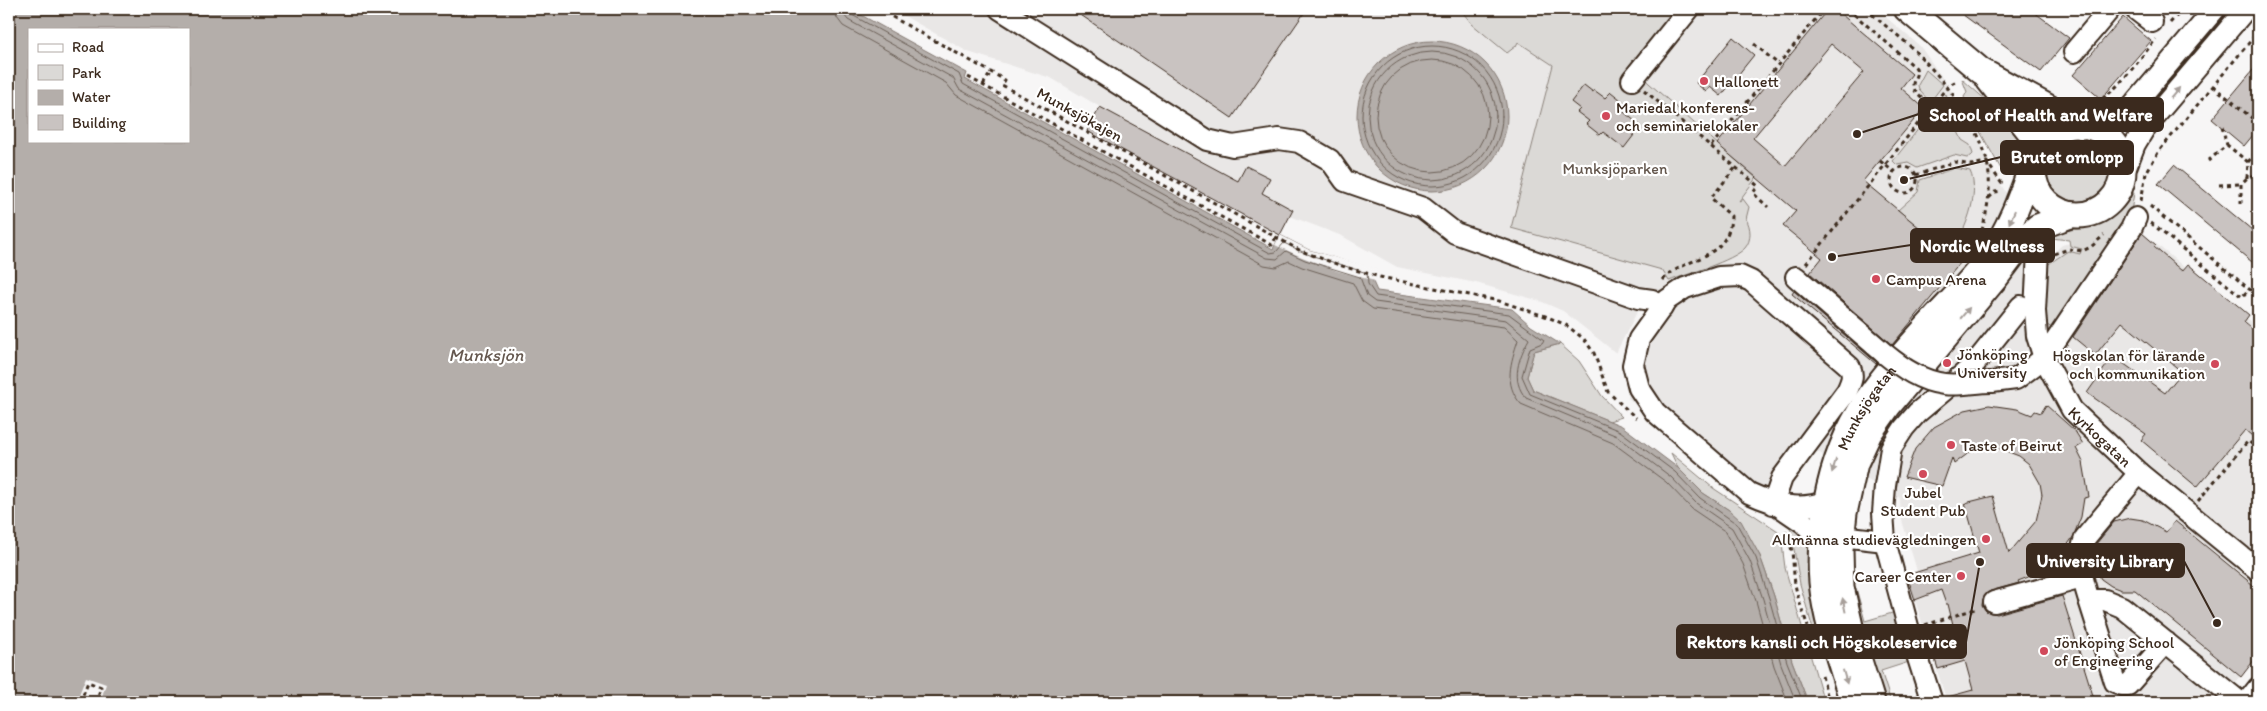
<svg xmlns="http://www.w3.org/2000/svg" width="2267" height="711" font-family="Itim,sans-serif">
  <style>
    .built { fill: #e9e7e6 }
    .green { fill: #dbd9d6; stroke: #8b827a }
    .water { fill: #b4aeaa; stroke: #847972; fill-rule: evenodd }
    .pier { fill: #f7f6f6 }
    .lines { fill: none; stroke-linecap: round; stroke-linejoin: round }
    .shore { stroke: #6b5f56; stroke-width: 1 }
    .building { fill: #c9c3c1; stroke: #3b2a1e; fill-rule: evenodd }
    .minor-casing { stroke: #3b2a1e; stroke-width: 24 }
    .major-casing { stroke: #3b2a1e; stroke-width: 29 }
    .path { stroke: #3b2a1e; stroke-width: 3; stroke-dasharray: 4 4; stroke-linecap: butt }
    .minor { stroke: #fff; stroke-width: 20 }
    .major { stroke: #fff; stroke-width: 25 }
    .minor-bridge-casing { stroke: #3b2a1e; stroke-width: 24; stroke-linecap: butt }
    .minor-bridge { stroke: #fff; stroke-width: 20 }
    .oneway { fill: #a79f9a }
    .poi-dot { fill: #d1495b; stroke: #fff; stroke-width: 2 }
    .labels { text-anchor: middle; stroke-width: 4.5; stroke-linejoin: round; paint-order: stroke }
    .poi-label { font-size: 16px; fill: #3b2a1e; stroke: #fff; text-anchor: start }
    .street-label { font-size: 16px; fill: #3b2a1e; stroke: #fff }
    .park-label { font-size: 16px; fill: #63564c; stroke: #fff }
    .water-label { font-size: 18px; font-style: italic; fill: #65584f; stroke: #fff }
    .leader { fill: none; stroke: #3b2a1e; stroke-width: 2 }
    .callout-dot { fill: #3b2a1e; stroke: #fff; stroke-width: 2 }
    .callout { fill: #3b2a1e; stroke: #3b2a1e; stroke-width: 2 }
    .callout-label { font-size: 18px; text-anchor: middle; font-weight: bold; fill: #fff }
  </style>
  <rect width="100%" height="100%" fill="#f7f6f6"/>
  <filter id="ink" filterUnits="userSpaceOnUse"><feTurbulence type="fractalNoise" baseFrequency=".02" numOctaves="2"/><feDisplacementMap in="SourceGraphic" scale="10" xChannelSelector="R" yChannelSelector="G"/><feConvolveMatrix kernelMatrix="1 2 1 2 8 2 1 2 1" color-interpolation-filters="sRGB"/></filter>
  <g filter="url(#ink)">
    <!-- built -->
    <path class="built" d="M892 9H1469L1553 65 1512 224 1689 9H1876L1920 46 1948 86 1965 112 1983 147 1987 162 2047 259 2062 245 2092 237 2139 230 2258 328V655L2218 702H1947L1907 575 1917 571 1901 517 1900 498 1816 451 1781 492 1748 502 1725 486 1628 398 1652 288 1637 292 1638 310 1616 353 1563 311 1540 301 1476 283 1397 267 1342 236 1290 216 1280 235 1087 131 1100 107 1051 78 968 52Z"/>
    <!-- green -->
    <g class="green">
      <path d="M1460 9H1680L1632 68 1756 178 1739 201 1743 199 1749 207 1746 219C1751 227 1752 240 1745 248 1733 261 1687 274 1669 281L1662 270 1511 228 1553 65 1518 42 1516 46 1507 53 1472 24Z"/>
      <path d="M1926 70 1943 85 1930 102 1919 90 1918 85Z"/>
      <path d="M1962 79 2012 123 2021 148 2016 169H2001L1978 128 1964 97 1967 92Z"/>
      <path d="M1946 94 1949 101 1948 110 1962 140 1970 145 1973 154 1971 156 1967 158 1954 155 1917 168 1908 163 1897 165 1893 161Z"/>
      <circle cx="2077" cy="171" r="36"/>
      <path d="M1955 168 1970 171C1981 195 1964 234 1950 253L1898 210 1918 192 1920 180Z"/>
      <path d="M2131 193H2134L2130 218 2057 332 2046 324 2044 319 2047 265 2068 251 2080 254 2082 249 2070 246 2069 240 2042 237C2079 223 2110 236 2131 193Z"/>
      <path d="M1560 344 1579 361 1602 396 1622 417 1609 421 1533 390 1527 377 1534 351Z"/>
      <path d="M1671 453 1713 488 1778 531 1781 536 1785 568 1824 702H1808L1792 661 1774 596 1760 556 1729 510 1703 493 1678 468Z"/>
      <path d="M1789 520 1810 542 1826 651 1821 650 1818 647 1800 584Z"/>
      <path d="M1856 588 1865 621 1899 611 1903 627 1861 639 1850 590Z"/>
      <path d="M1905 636 1912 661 1881 671 1891 702H1881L1864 648Z"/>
    </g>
    <!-- water -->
    <g class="water">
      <path d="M9 9H850L967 73 965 79 1273 249 1280 235 1309 250 1374 270 1373 282 1377 291 1512 309 1531 326 1560 344 1534 351 1527 377 1533 390 1622 426 1678 468 1703 493 1729 510 1741 521 1760 556 1774 596 1792 661 1808 702H9ZM29 29H189V141H29Z"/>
      <circle cx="1432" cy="116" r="75"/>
    </g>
    <!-- pier -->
    <g class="pier">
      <path d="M1280 235 1309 250 1376 269 1375 281 1337 271 1297 255 1275 245Z"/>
      <path d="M86 677 106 684 100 702H76Z"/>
    </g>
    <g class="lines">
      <!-- shore -->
      <g class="shore">
        <path d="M835 9 837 18 843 26 946 83 956 95 1264 265 1276 267 1289 261 1302 267 1353 283 1362 301 1373 309 1504 327 1518 340C1511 362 1503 384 1521 404L1613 443 1666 482 1692 509 1726 532 1743 564 1756 601 1774 666 1788 702"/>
        <path d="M843 9 844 15 848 20 953 78 959 89 1267 258 1277 259 1286 251 1305 260 1360 277 1367 296 1375 302 1506 320 1529 339C1519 357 1510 380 1526 398L1617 436 1671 477 1696 503 1732 528 1750 561 1763 599 1781 664 1796 702"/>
        <path d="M849 9 852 15 959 74 963 84 1270 253 1276 252 1284 243 1307 254 1367 273 1368 284 1376 296 1509 314 1544 340 1542 343 1530 348 1522 376 1530 394 1620 431 1675 472 1700 498 1737 524 1756 558 1769 598 1787 662 1803 702"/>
        <circle cx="1432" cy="116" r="70"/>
        <circle cx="1432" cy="116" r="64"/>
        <circle cx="1432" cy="116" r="56"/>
      </g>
    </g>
    <!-- building -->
    <g class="building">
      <path d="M1072 9H1297L1304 13 1232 118Z"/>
      <path d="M1828 9H1835L1912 74 1901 88 1924 108 1863 181 1961 262 1892 345 1810 273 1822 258 1783 226 1796 211 1717 144ZM1831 44 1864 72 1785 166 1753 138Z"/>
      <path d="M1955 9H2030L2069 38 2041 72Z"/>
      <path d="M2123 17 2151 41 2101 99 2073 75Z"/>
      <path d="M1733 37 1754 55 1721 96 1710 87 1706 92 1696 83Z"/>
      <path d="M2258 64V129L2244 146 2212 119Z"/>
      <path d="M1584 85 1593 92 1594 90 1605 98 1611 92 1625 103 1620 109 1641 126 1624 148 1603 132 1600 135 1586 124 1589 121 1577 112 1580 109 1571 102Z"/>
      <path d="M1100 107 1238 181 1246 166 1270 178 1262 193 1293 210 1280 235 1087 131Z"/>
      <path d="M2174 165 2258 235V267L2158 184Z"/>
      <path d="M2142 233 2156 245 2154 247 2182 271 2188 264 2249 315 2244 322 2258 334V441L2245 430 2197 487 2141 440 2146 434 2087 393 2113 356 2165 393 2182 372 2122 322 2095 355 2073 337Z"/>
      <path d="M1794 291 1877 363 1876 364 1792 294Z"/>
      <path d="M1989 405 2017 409 2032 415 2035 411 2041 413 2046 405 2075 431 2083 444 2076 448 2083 462 2089 497 2084 498 2081 517 2073 537 2060 556 2039 573 2018 581 2019 583 1990 591 1983 599 1982 605 1986 611 1997 614 2062 596 2095 702H1945L1944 698 1973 690 1965 661 1938 669 1930 643 1955 633 1948 604H1946L1941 590 1915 600 1907 575 1979 553 1965 503 1993 496 2009 553 2036 521 2042 495 2040 483 2029 464 2019 456 1998 448H1984L1970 452 1954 464 1952 458 1942 486 1904 477 1915 449 1934 427 1965 410Z"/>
      <path d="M2130 518 2143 520 2166 532 2175 521 2258 589V655L2241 677 2135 590H2121L2111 586 2101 579 2095 569 2093 561 2096 544 2114 522Z"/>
    </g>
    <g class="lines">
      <!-- minor casing -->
      <g class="minor-casing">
        <g id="minor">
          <path d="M1000 9 1207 140 1233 146 1279 139 1299 142 1330 160 1345 181 1423 208 1455 233 1638 298 1652 300 1662 308"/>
          <path d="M2135 9 2152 22"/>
          <path d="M2074 52 2110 9"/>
          <path d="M1632 80 1689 9"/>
          <path d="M2094 128 2111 124 2126 114 2215 9"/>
          <path d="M2122 178 2135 144 2144 129 2246 9"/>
          <path id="s1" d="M2038 251 2035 311 2037 336 2044 358 2072 410 2139 473 2258 570"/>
          <path d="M1796 277 1885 354"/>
          <path d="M1992 382 2016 379 2044 358 2131 229 2136 218"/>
          <path d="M1773 504 1782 478 1847 391C1851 382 1854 376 1850 367L1751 281 1740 276 1719 277 1685 288 1667 300 1639 339 1633 365 1639 388 1655 412 1749 493C1775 505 1799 512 1827 501"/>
          <path d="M1779 506 1804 523 1821 541"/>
          <path d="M1841 536 1885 541 1883 513 1885 486 1891 448 1904 428 1917 413 1973 366 2021 306"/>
          <path d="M1885 541 1909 630 1932 702"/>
          <path d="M2089 600C2082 578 2077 560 2085 538L2139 473"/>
          <path d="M1994 602 2082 578"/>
          <path d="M2166 642 2128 685H2122L2115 682 2089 600H2105L2122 607 2240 702"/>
          <path d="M2247 702 2258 688"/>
        </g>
      </g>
      <!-- major casing -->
      <g class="major-casing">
        <g id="major">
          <path d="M1907 9 1981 71 2082 126"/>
          <path d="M1989 80 2032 134 2039 147"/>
          <circle cx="2078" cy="170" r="45"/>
          <path id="s2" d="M1853 702C1841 663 1826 622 1822 582 1820 560 1822 539 1824 518 1836 429 1873 387 1931 323 1950 302 1972 281 1989 258 2011 228 2023 191 2036 155"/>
          <path d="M1872 702 1855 648 1841 587 1840 550 1844 513 1855 463 1869 433 1888 406 1996 277 2027 236 2038 227 2070 215"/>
        </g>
      </g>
      <!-- path -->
      <g class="path">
        <path d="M878 9 1005 80 1002 85 1301 251 1345 267 1380 277 1499 301 1548 317 1566 325 1584 339 1594 353 1608 392 1636 418"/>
        <path d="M1848 9 1916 68C1918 75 1914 78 1913 84 1913 94 1926 101 1932 106"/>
        <path d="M1866 9C1882 24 1900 36 1915 51 1942 78 1980 124 1987 162 1992 184 1988 208 1982 230"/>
        <path d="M2170 23 2183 9"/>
        <path d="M1754 44 1778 64"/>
        <path d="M968 77 1272 245 1276 237"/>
        <path d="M983 85 991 72"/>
        <path d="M2213 86 2258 123"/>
        <path d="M1644 90 1758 186 1753 193 1768 207"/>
        <path d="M2089 107C2114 96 2138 61 2156 39"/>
        <path d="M2222 127 2227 145"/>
        <path d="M1711 146 1824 9"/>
        <path d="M1880 161 1894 172"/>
        <path d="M2208 161 2227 145 2248 162 2247 178"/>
        <path d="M2248 162 2258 150"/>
        <circle cx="1904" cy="180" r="13"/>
        <path d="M1916 175 1955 162 1971 165 1987 162 2002 184"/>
        <path d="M2219 185 2241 184"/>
        <path d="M1989 198 1995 192 2002 191"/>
        <path d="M2141 201 2146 173 2159 151 2258 32"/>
        <path d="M2241 204V184L2247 178 2258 174"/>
        <path d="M2150 206 2249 289 2258 294"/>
        <path d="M2151 223 2242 297 2249 289"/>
        <path d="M2054 254 2069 249 2082 251 2091 247 2104 235"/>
        <path d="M1806 264 1948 86 1958 80"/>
        <path d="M1663 280C1684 256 1730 261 1731 216L1711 198 1736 167"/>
        <path d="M2198 501 2248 441 2258 449"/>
        <path d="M1785 532C1795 545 1792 572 1796 589 1799 602 1804 615 1808 627"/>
        <path d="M1925 625 1978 608"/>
        <path d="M1872 642 1893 635"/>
        <path d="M1822 676 1829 702"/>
        <path d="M80 702 88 682 101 687 96 702"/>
      </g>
      <!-- minor -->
      <use href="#minor" class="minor"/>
      <!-- major -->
      <use href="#major" class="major"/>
      <!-- minor-bridge casing -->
      <g class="minor-bridge-casing">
        <path id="minor-bridge" d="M1885 354C1902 368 1921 381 1944 384 1960 386 1976 382 1992 382"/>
      </g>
      <!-- minor-bridge -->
      <use href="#minor-bridge" class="minor-bridge"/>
    </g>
    <!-- one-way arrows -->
    <defs><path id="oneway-solid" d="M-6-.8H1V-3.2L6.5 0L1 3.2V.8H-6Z" transform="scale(1.25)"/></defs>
    <g class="oneway">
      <use href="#oneway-solid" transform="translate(2175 93) rotate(-50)"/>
      <use href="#oneway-solid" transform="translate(2012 217) rotate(114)"/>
      <use href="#oneway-solid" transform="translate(1965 313) rotate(-50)"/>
      <use href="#oneway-solid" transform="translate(1834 466) rotate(107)"/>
      <use href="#oneway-solid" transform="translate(1844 605) rotate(-102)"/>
      <use href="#oneway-solid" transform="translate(1845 677) rotate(74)"/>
    </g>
  </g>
  <!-- markers -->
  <g class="poi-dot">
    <circle cx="1704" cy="81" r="5"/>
    <circle cx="1606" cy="116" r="5"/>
    <circle cx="1876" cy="279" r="5"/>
    <circle cx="1947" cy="363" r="5"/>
    <circle cx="2215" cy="364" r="5"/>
    <circle cx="1951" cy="445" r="5"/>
    <circle cx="1923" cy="474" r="5"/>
    <circle cx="1986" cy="539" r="5"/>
    <circle cx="1961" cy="576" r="5"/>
    <circle cx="2044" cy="651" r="5"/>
  </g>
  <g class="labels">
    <!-- poi labels -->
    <g class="poi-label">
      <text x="1714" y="87">Hallonett</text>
      <text x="1616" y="113">Mariedal konferens-<tspan x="1616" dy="18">och seminarielokaler</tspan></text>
      <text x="1886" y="285">Campus Arena</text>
      <text x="1957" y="360">Jönköping<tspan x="1957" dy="18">University</tspan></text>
      <text x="2205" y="361" text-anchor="end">Högskolan för lärande<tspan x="2205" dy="18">och kommunikation</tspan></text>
      <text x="1961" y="451">Taste of Beirut</text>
      <text x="1923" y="498" text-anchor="middle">Jubel<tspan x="1923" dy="18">Student Pub</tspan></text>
      <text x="1976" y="545" text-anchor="end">Allmänna studievägledningen</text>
      <text x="1951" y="582" text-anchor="end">Career Center</text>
      <text x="2054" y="648">Jönköping School<tspan x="2054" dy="18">of Engineering</tspan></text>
    </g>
    <!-- street labels -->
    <g class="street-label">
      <text transform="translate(1080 114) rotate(29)" y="6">Munksjökajen</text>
      <text dy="6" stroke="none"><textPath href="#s2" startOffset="308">Munksjögatan</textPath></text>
      <text dy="6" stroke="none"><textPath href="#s1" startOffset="206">Kyrkogatan</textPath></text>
    </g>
    <!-- park labels -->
    <g class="park-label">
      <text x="1615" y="174">Munksjöparken</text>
    </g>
    <!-- water labels -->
    <g class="water-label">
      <text x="486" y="361">Munksjön</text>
    </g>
  </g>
  <!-- callouts -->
  <path class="leader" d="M1857 134L1919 114M1904 180L2001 157M1832 257L1911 245M2217 623L2184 561M1980 562L1966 642"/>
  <g class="callout-dot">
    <circle cx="1857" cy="134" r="5"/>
    <circle cx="1904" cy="180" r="5"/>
    <circle cx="1832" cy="257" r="5"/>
    <circle cx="2217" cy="623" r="5"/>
    <circle cx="1980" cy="562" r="5"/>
  </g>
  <g class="callout">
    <rect x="1919" y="98" width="244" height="33" rx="5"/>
    <rect x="2001" y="141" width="132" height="33" rx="5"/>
    <rect x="1911" y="229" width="143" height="33" rx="5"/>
    <rect x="2027" y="544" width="157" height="33" rx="5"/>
    <rect x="1677" y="625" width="289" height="33" rx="5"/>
  </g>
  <g class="callout-label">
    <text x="2041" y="121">School of Health and Welfare</text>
    <text x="2067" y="163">Brutet omlopp</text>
    <text x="1982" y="252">Nordic Wellness</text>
    <text x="2105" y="567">University Library</text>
    <text x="1822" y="648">Rektors kansli och Högskoleservice</text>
  </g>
  <!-- margin -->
  <rect width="2267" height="711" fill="none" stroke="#fff" stroke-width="30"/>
  <rect x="15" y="15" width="2237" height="681" fill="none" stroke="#3b2a1e" stroke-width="2" filter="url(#ink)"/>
  <!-- legend -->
  <rect x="28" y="28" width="162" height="115" fill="#ffffff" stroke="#b1aaa5"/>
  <rect x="38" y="44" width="25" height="8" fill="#ffffff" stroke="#b1aaa5"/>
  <text x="72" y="52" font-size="15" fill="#3b2a1e">Road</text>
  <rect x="38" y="65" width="25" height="15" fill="#dbd9d6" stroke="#b1aaa5"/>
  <text x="72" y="78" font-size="15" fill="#3b2a1e">Park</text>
  <rect x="38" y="90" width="25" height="15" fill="#b4aeaa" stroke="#b1aaa5"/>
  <text x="72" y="102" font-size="15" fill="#3b2a1e">Water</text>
  <rect x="38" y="115" width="25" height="15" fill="#c9c3c1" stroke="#b1aaa5"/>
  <text x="72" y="128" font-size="15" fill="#3b2a1e">Building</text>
</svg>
